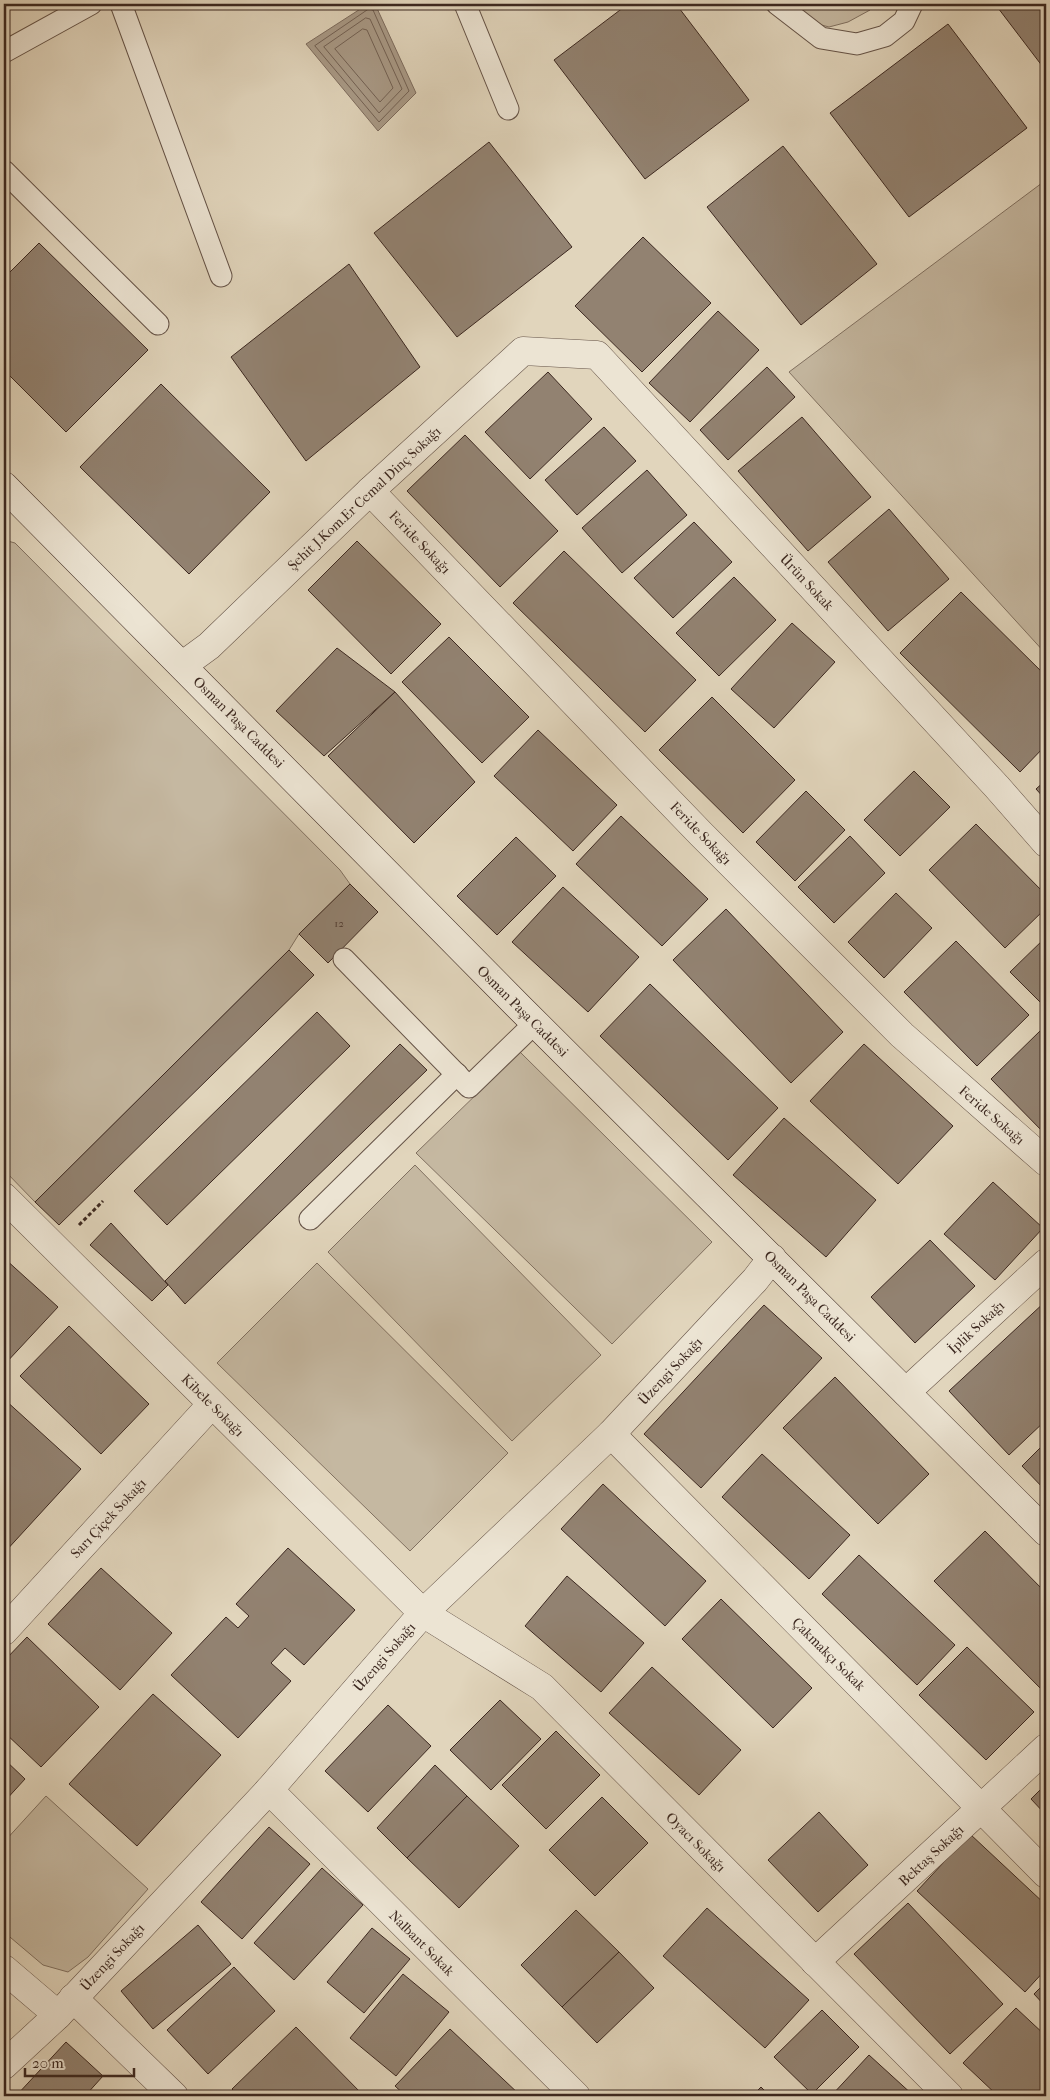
<svg xmlns="http://www.w3.org/2000/svg" width="1050" height="2100" font-family="'IM FELL French Canon',serif">
  <style>
    .green { fill: #c5b8a1; stroke: #807060 }
    .water { fill: #a99a87; stroke: #7d6c5e }
    .lines { fill: none; stroke-linecap: round; stroke-linejoin: round }
    .shore { stroke: #726154; stroke-width: 1 }
    .building { fill: #928271; stroke: #3c2820 }
    .lane-casing { stroke: #655347; stroke-width: 23 }
    .street-casing { stroke: #655347; stroke-width: 29 }
    .secondary-casing { stroke: #3c2820; stroke-width: 29 }
    .path { stroke: #3c2820; stroke-width: 3; stroke-dasharray: 4 2.5; stroke-linecap: butt }
    .lane { stroke: #ece4d3; stroke-width: 21 }
    .street { stroke: #ece4d3; stroke-width: 28 }
    .secondary { stroke: #ece4d3; stroke-width: 28 }
    .labels { text-anchor: middle; stroke-width: 4; stroke-linejoin: round; paint-order: stroke }
    .number-label { font-size: 11px; fill: #523e34 }
    .street-label { font-size: 14px; fill: #3c2820; stroke: #ece4d3 }
  </style>
  <rect width="100%" height="100%" fill="#e1d5bc"/>
  <filter id="stains"><feTurbulence type="fractalNoise" baseFrequency=".004" numOctaves="4"/><feColorMatrix values="0 0 0 0 .2 0 0 0 0 .09 0 0 0 0 .02 0 0 0 .5 -.17"/></filter>
  <radialGradient id="worn" r=".72"><stop offset=".6" stop-color="#630" stop-opacity="0"/><stop offset="1" stop-color="#630" stop-opacity=".3"/></radialGradient>
  <!-- green -->
  <g class="green">
    <path d="M784 4H872L870 10 848 22 829 27 803 20Z"/>
    <path d="M1046 180V654L789 372Z"/>
    <path d="M4 540 15 543 340 870 350 884 299 934 289 950 35 1202 4 1170Z"/>
    <path d="M520 1052 712 1242 612 1344 416 1153Z"/>
    <path d="M415 1165 601 1355 512 1441 328 1252Z"/>
    <path d="M317 1263 508 1453 410 1551 217 1363Z"/>
    <path d="M46 1796 148 1889 88 1957 68 1972 43 1965 4 1932V1842Z"/>
  </g>
  <!-- water -->
  <path class="water" d="M368 4H375L416 93 378 131 306 44Z"/>
  <g class="lines">
    <!-- shore -->
    <g class="shore">
      <path d="M369 9 373 10 409 91 379 122 315 46Z"/>
      <path d="M366 18 370 19 402 89 379 113 324 47Z"/>
      <path d="M363 29 367 30 393 88 380 102 335 49Z"/>
    </g>
  </g>
  <!-- building -->
  <g class="building">
    <path d="M628 4H676L749 100 645 179 554 60Z"/>
    <path d="M995 4H1046V71Z"/>
    <path d="M948 24 1027 128 909 217 830 113Z"/>
    <path d="M489 142 572 247 457 337 374 233Z"/>
    <path d="M783 146 877 264 801 325 707 207Z"/>
    <path d="M643 237 711 303 642 372 575 306Z"/>
    <path d="M39 243 148 350 66 432 4 370V278Z"/>
    <path d="M349 264 420 367 306 461 231 357Z"/>
    <path d="M718 311 759 350 690 422 649 383Z"/>
    <path d="M767 367 795 397 728 460 700 430Z"/>
    <path d="M548 372 592 419 530 479 485 432Z"/>
    <path d="M161 384 270 492 189 574 80 467Z"/>
    <path d="M802 417 871 497 808 551 738 471Z"/>
    <path d="M604 427 636 461 577 515 545 480Z"/>
    <path d="M465 435 558 531 500 587 407 491Z"/>
    <path d="M647 470 687 515 622 573 582 528Z"/>
    <path d="M889 509 949 579 888 631 828 562Z"/>
    <path d="M694 522 732 562 673 618 634 578Z"/>
    <path d="M357 541 441 624 391 674 308 590Z"/>
    <path d="M564 551 696 680 645 732 513 603Z"/>
    <path d="M734 577 776 620 719 676 676 633Z"/>
    <path d="M961 592 1046 676V745L1020 772 900 653Z"/>
    <path d="M792 623 835 662 774 728 731 689Z"/>
    <path d="M449 637 529 717 482 763 402 682Z"/>
    <path d="M337 648 395 692 324 756 276 711Z"/>
    <path d="M395 692 475 782 414 843 328 756Z"/>
    <path d="M712 697 795 780 743 833 659 750Z"/>
    <path d="M538 730 617 805 573 851 494 776Z"/>
    <path d="M914 771 950 807 900 856 864 820Z"/>
    <path d="M1046 780V800L1036 789Z"/>
    <path d="M806 791 845 830 795 881 756 842Z"/>
    <path d="M621 816 708 899 662 946 576 864Z"/>
    <path d="M976 824 1046 895V908L1005 948 929 870Z"/>
    <path d="M850 836 885 873 834 923 798 887Z"/>
    <path d="M516 837 556 876 497 935 457 896Z"/>
    <path d="M350 884 378 912 328 963 299 934Z"/>
    <path d="M563 887 639 957 588 1012 512 942Z"/>
    <path d="M896 893 932 928 884 978 848 942Z"/>
    <path d="M726 909 843 1032 791 1083 673 960Z"/>
    <path d="M1046 937V1008L1010 972Z"/>
    <path d="M956 941 1029 1015 977 1066 904 992Z"/>
    <path d="M289 950 314 975 59 1225 35 1202Z"/>
    <path d="M650 984 778 1108 728 1160 600 1036Z"/>
    <path d="M317 1012 350 1046 167 1225 134 1191Z"/>
    <path d="M1041 1030 1046 1036V1135L991 1079Z"/>
    <path d="M400 1044 427 1070 185 1304 165 1281Z"/>
    <path d="M864 1044 953 1126 898 1184 810 1101Z"/>
    <path d="M784 1118 876 1200 826 1257 733 1175Z"/>
    <path d="M993 1182 1043 1228 995 1280 944 1234Z"/>
    <path d="M111 1223 168 1285 152 1301 90 1245Z"/>
    <path d="M930 1240 975 1286 915 1343 871 1297Z"/>
    <path d="M4 1258 58 1307 4 1365Z"/>
    <path d="M1046 1301V1420L1009 1455 949 1391Z"/>
    <path d="M764 1305 822 1358 701 1488 644 1434Z"/>
    <path d="M69 1326 149 1404 101 1454 20 1376Z"/>
    <path d="M835 1377 929 1474 878 1524 783 1428Z"/>
    <path d="M4 1399 81 1469 4 1553Z"/>
    <path d="M1046 1442V1491L1022 1466Z"/>
    <path d="M762 1454 850 1535 809 1579 722 1497Z"/>
    <path d="M603 1484 706 1581 665 1626 561 1529Z"/>
    <path d="M985 1531 1046 1593V1694L934 1581Z"/>
    <path d="M288 1548 355 1610 304 1665 285 1648 271 1663 291 1681 238 1738 171 1675 226 1617 238 1628 249 1616 236 1604Z"/>
    <path d="M859 1555 955 1645 917 1685 822 1594Z"/>
    <path d="M101 1568 172 1633 120 1690 48 1624Z"/>
    <path d="M567 1576 644 1643 601 1692 525 1626Z"/>
    <path d="M721 1599 812 1688 773 1728 682 1639Z"/>
    <path d="M27 1637 99 1707 41 1767 4 1732V1661Z"/>
    <path d="M967 1647 1034 1712 986 1760 919 1695Z"/>
    <path d="M652 1667 741 1750 699 1795 609 1713Z"/>
    <path d="M153 1694 221 1755 137 1846 69 1784Z"/>
    <path d="M500 1700 541 1739 491 1790 450 1750Z"/>
    <path d="M388 1705 431 1746 368 1812 325 1771Z"/>
    <path d="M556 1731 600 1775 546 1829 502 1785Z"/>
    <path d="M4 1759 25 1779 4 1802Z"/>
    <path d="M435 1765 467 1796 407 1858 377 1828Z"/>
    <path d="M1046 1784V1815L1031 1799Z"/>
    <path d="M467 1796 519 1846 459 1908 407 1858Z"/>
    <path d="M602 1797 648 1843 595 1896 549 1850Z"/>
    <path d="M819 1812 868 1865 818 1912 768 1860Z"/>
    <path d="M269 1827 310 1864 242 1939 201 1902Z"/>
    <path d="M970 1834 1046 1905V1969L1025 1992 917 1891Z"/>
    <path d="M322 1868 363 1905 294 1980 254 1943Z"/>
    <path d="M908 1903 1003 2004 950 2054 854 1954Z"/>
    <path d="M707 1908 809 2000 765 2048 663 1956Z"/>
    <path d="M576 1910 619 1952 562 2007 521 1965Z"/>
    <path d="M198 1925 231 1964 153 2029 121 1991Z"/>
    <path d="M372 1928 410 1959 364 2013 327 1982Z"/>
    <path d="M619 1952 654 1988 597 2043 562 2007Z"/>
    <path d="M234 1967 275 2011 208 2074 167 2030Z"/>
    <path d="M403 1974 449 2012 396 2076 350 2038Z"/>
    <path d="M1046 1982V2007L1034 1994Z"/>
    <path d="M1016 2008 1046 2036V2096H998L963 2063Z"/>
    <path d="M822 2010 859 2047 812 2094 774 2057Z"/>
    <path d="M296 2027 364 2096H239L232 2089Z"/>
    <path d="M450 2029 521 2096H406L395 2086Z"/>
    <path d="M66 2042 103 2076 85 2096H16Z"/>
    <path d="M869 2055 914 2096H831Z"/>
    <path d="M761 2087 770 2096H752Z"/>
  </g>
  <g class="lines">
    <!-- lane casing -->
    <g class="lane-casing">
      <g id="lane">
        <path d="M121 4 221 276"/>
        <path d="M465 4 508 109"/>
        <path d="M777 4 821 38 857 44 885 36 904 21 912 4"/>
        <path d="M4 52 91 4"/>
        <path d="M4 171 158 324"/>
        <path d="M344 959 469 1087 535 1023"/>
        <path d="M310 1219 457 1074"/>
      </g>
    </g>
    <!-- street casing -->
    <g class="street-casing">
      <g id="street">
        <path d="M370 491 701 834 902 1035 1046 1162"/>
        <path d="M183 665 209 646 370 491 523 351 597 355 997 787 1046 843"/>
        <path d="M4 1197 423 1613 542 1687 949 2096"/>
        <path d="M906 1392 1046 1263"/>
        <path d="M611 1434 1046 1874"/>
        <path d="M4 1631 212 1404"/>
        <path d="M269 1790 576 2096"/>
        <path d="M815 1962 1046 1748"/>
        <path d="M4 1969 58 2015"/>
        <path d="M73 1998 174 2096"/>
        <path d="M4 2065 58 2015 269 1790 423 1613 611 1434 755 1280 772 1258"/>
      </g>
    </g>
    <!-- secondary casing -->
    <g class="secondary-casing">
      <path id="secondary" d="M4 486 519 1007 1046 1532"/>
    </g>
    <!-- path -->
    <path class="path" d="M79 1225 103 1201"/>
    <!-- lane -->
    <use href="#lane" class="lane"/>
    <!-- street -->
    <use href="#street" class="street"/>
    <!-- secondary -->
    <use href="#secondary" class="secondary"/>
  </g>
  <g class="labels">
    <!-- number labels -->
    <g class="number-label">
      <text x="339" y="927">12</text>
    </g>
    <!-- street labels -->
    <g class="street-label">
      <text transform="translate(364 498) rotate(-43)" y="5">Şehit J.Kom.Er Cemal Dinç Sokağı</text>
      <text transform="translate(420 542) rotate(46)" y="5">Feride Sokağı</text>
      <text transform="translate(807 582) rotate(47)" y="5">Ürün Sokak</text>
      <text transform="translate(239 722) rotate(45)" y="5">Osman Paşa Caddesi</text>
      <text transform="translate(701 833) rotate(46)" y="5">Feride Sokağı</text>
      <text transform="translate(523 1011) rotate(45)" y="5">Osman Paşa Caddesi</text>
      <text transform="translate(992 1115) rotate(41)" y="5">Feride Sokağı</text>
      <text transform="translate(810 1296) rotate(45)" y="5">Osman Paşa Caddesi</text>
      <text transform="translate(976 1327) rotate(-43)" y="5">İplik Sokağı</text>
      <text transform="translate(670 1371) rotate(-47)" y="5">Üzengi Sokağı</text>
      <text transform="translate(213 1405) rotate(45)" y="5">Kibele Sokağı</text>
      <text transform="translate(108 1518) rotate(-47)" y="5">Sarı Çiçek Sokağı</text>
      <text transform="translate(829 1654) rotate(45)" y="5">Çakmakçı Sokak</text>
      <text transform="translate(384 1657) rotate(-49)" y="5">Üzengi Sokağı</text>
      <text transform="translate(696 1842) rotate(45)" y="5">Oyacı Sokağı</text>
      <text transform="translate(931 1855) rotate(-43)" y="5">Bektaş Sokağı</text>
      <text transform="translate(422 1943) rotate(45)" y="5">Nalbant Sokak</text>
      <text transform="translate(112 1957) rotate(-47)" y="5">Üzengi Sokağı</text>
    </g>
  </g>
  <!-- margin -->
  <rect width="1050" height="2100" fill="none" stroke="#e1d5bc" stroke-width="20"/>
  <rect x="5" y="5" width="1040" height="2090" fill="none" stroke="#3c2820" stroke-width="2.5"/>
  <rect x="10" y="10" width="1030" height="2080" fill="none" stroke="#3c2820"/>
  <!-- scale -->
  <path d="M25 2068v8h109v-8" fill="none" stroke="#3c2820" stroke-width="2.5"/>
  <text x="32" y="2068" font-size="15" fill="#3c2820" stroke="#ece4d3" stroke-width="4" paint-order="stroke">20 m</text>
  <rect width="100%" height="100%" filter="url(#stains)"/>
  <rect width="100%" height="100%" fill="url(#worn)"/>
</svg>
